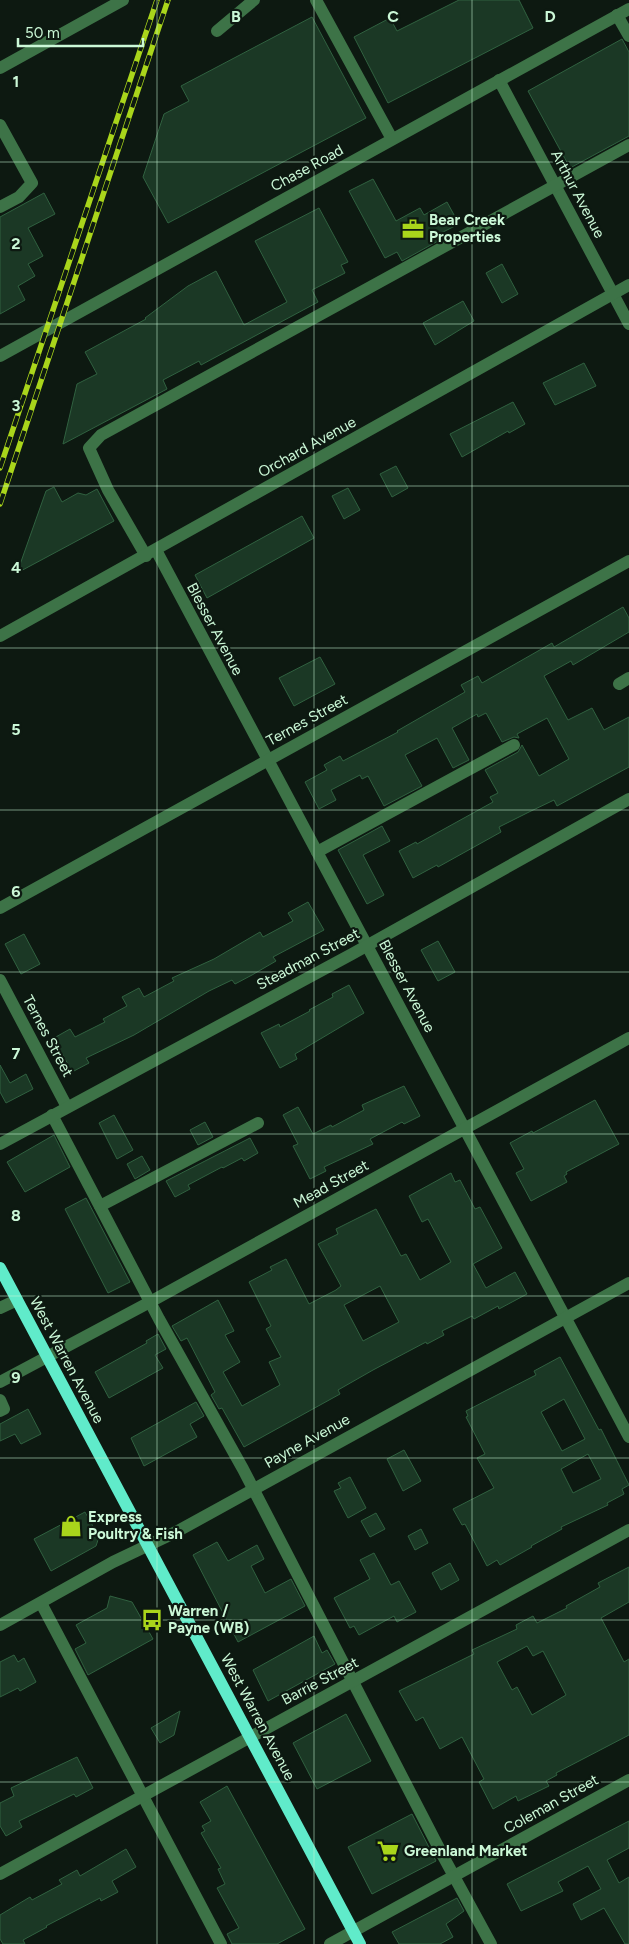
<svg xmlns="http://www.w3.org/2000/svg" width="629" height="1944" font-family="Figtree,sans-serif">
  <style>
    .building { fill: #1b3825; stroke: #306140; fill-rule: evenodd }
    .lines { fill: none; stroke-linecap: round; stroke-linejoin: round }
    .minor { stroke: #3d7347; stroke-width: 12 }
    .major { stroke: #60ebca; stroke-width: 12 }
    .rail-casing { stroke: #a9d51b; stroke-width: 5.5 }
    .rail { stroke: #0d1911; stroke-width: 4; stroke-dasharray: 11; stroke-linecap: butt }
    .grid { fill: none; stroke: #cbf8d7; stroke-width: 1; stroke-opacity: 0.55 }
    .labels { text-anchor: middle; stroke-width: 4.5; stroke-linejoin: round; paint-order: stroke }
    .street-label { font-size: 15px; fill: #cbf8d7; stroke: #0d1911 }
    .poi-label { font-size: 15px; font-weight: bold; fill: #cbf8d7; stroke: #0d1911; text-anchor: start }
    .grid-label { font-size: 16px; text-anchor: middle; font-weight: bold; fill: #cbf8d7; stroke: #0d1911; stroke-width: 4.5; stroke-linejoin: round; paint-order: stroke }
  </style>
  <rect width="100%" height="100%" fill="#0d1911"/>
  <!-- building -->
  <g class="building">
    <path d="M459 0H519L533 28 388 103 354 37 390 18 397 31Z"/>
    <path d="M312 17 366 118 168 223 143 177 164 114 189 101 181 86Z"/>
    <path d="M622 39 629 52V136L570 168 528 91Z"/>
    <path d="M373 179 396 221 420 208 424 215 447 202 459 224 435 236 438 241 402 261 397 252 385 258 349 191Z"/>
    <path d="M44 193 55 214 28 228 43 256 28 264 35 276 18 286 25 300 0 314V217Z"/>
    <path d="M319 208 348 262 341 265 345 273 312 290 318 302 201 365 199 361 163 380 167 389 63 444 77 384 97 374 85 352 146 319 145 318 188 286 216 271 244 325 287 302 255 241Z"/>
    <path d="M502 264 518 294 502 303 486 273Z"/>
    <path d="M463 301 474 321 435 345 423 323Z"/>
    <path d="M584 363 596 386 555 405 543 383Z"/>
    <path d="M513 402 525 424 509 433 508 431 462 457 450 434Z"/>
    <path d="M396 466 408 488 392 497 380 474Z"/>
    <path d="M54 487 62 502 78 493 86 495 97 489 114 521 17 573 46 491Z"/>
    <path d="M348 488 360 510 344 519 332 496Z"/>
    <path d="M302 516 314 538 207 598 195 575Z"/>
    <path d="M623 607 629 618V632L573 665 571 661 544 676 568 720 592 708 604 730 629 717V767L557 806 554 800 529 812 499 827 501 832 438 867 437 865 413 878 399 851 416 842 417 844 493 802 490 797 498 793 485 770 518 752 522 745 539 776 569 759 547 718 517 734 519 738 514 737 502 742 486 713 478 717 477 714 452 728 469 760 453 768 437 738 405 755 422 786 384 806 368 776 362 779 360 775 331 790 336 800 319 809 305 782 327 770 324 765 340 756 343 761 398 732 397 731 465 692 461 685 478 676 482 683 552 643 554 647Z"/>
    <path d="M320 657 335 684 294 706 279 678Z"/>
    <path d="M382 826 390 841 363 855 384 895 367 904 338 850Z"/>
    <path d="M308 902 324 930 273 957 276 961 252 975 235 984 232 980 209 991 134 1035 86 1058 89 1063 72 1072 54 1038 70 1029 75 1037 105 1022 103 1019 127 1006 122 997 139 988 144 997 174 981 172 978 214 959 260 932 263 937 293 921 288 913Z"/>
    <path d="M24 934 40 964 21 974 5 944Z"/>
    <path d="M438 941 455 972 438 981 421 950Z"/>
    <path d="M349 985 364 1013 295 1054 297 1059 280 1068 261 1033 279 1024 280 1027 310 1011 309 1010 333 997 332 994Z"/>
    <path d="M0 1065 10 1083 26 1074 33 1089 6 1103 0 1092Z"/>
    <path d="M404 1086 420 1116 404 1124 402 1122 370 1139 373 1144 324 1167 326 1171 310 1179 293 1146 298 1144 283 1115 298 1107 313 1134 331 1125 332 1127 364 1110 362 1105Z"/>
    <path d="M595 1100 619 1144 566 1172 567 1174 564 1176 567 1182 531 1201 516 1173 524 1169 510 1143 532 1131 533 1133Z"/>
    <path d="M114 1115 133 1150 117 1159 99 1123Z"/>
    <path d="M205 1122 213 1137 198 1145 190 1130Z"/>
    <path d="M54 1135 70 1167 25 1192 7 1162Z"/>
    <path d="M250 1138 258 1153 244 1161 242 1158 223 1168 222 1167 188 1185 190 1189 175 1197 166 1181Z"/>
    <path d="M142 1156 150 1170 135 1179 127 1164Z"/>
    <path d="M451 1173 455 1182 460 1180 475 1209 480 1207 502 1248 473 1264 486 1288 515 1272 527 1294 499 1309 498 1306 474 1319 472 1316 442 1331 444 1335 427 1344 426 1342 373 1370 338 1390 340 1394 244 1447 222 1408 219 1409 211 1395 215 1392 187 1338 181 1341 172 1326 218 1300 234 1331 225 1335 240 1362 223 1372 242 1406 280 1385 269 1362 281 1357 266 1329 271 1326 249 1282 272 1270 270 1267 286 1259 309 1304 336 1290 341 1286 318 1244 338 1234 336 1229 376 1209 401 1256 406 1254 420 1280 451 1262 428 1219 422 1222 409 1196ZM380 1286 399 1322 363 1341 344 1305Z"/>
    <path d="M86 1198 130 1282 108 1293 65 1209Z"/>
    <path d="M158 1334 166 1349 155 1355 163 1368 109 1398 95 1372 147 1343 146 1341Z"/>
    <path d="M560 1357 599 1430 601 1429 629 1485 622 1489 624 1494 607 1503 608 1505 561 1527 562 1529 531 1546 532 1547 500 1565 497 1560 487 1566 465 1524 462 1525 453 1509 494 1488 477 1458 485 1454 466 1417 468 1416 466 1411 536 1375 534 1371ZM564 1399 585 1439 562 1451 541 1412ZM588 1454 601 1479 573 1493 561 1469Z"/>
    <path d="M196 1402 204 1416 190 1424 197 1437 144 1466 131 1438Z"/>
    <path d="M28 1409 41 1434 21 1444 15 1434 0 1441V1424Z"/>
    <path d="M404 1450 421 1481 403 1491 387 1459Z"/>
    <path d="M350 1477 366 1508 348 1518 334 1491 341 1488 338 1483Z"/>
    <path d="M85 1512 99 1537 96 1546 51 1571 34 1539Z"/>
    <path d="M376 1513 385 1529 370 1537 361 1521Z"/>
    <path d="M421 1529 428 1543 415 1550 408 1536Z"/>
    <path d="M217 1542 228 1561 257 1545 264 1559 251 1566 265 1593 291 1579 305 1606 238 1642 193 1555Z"/>
    <path d="M374 1553 391 1585 399 1581 416 1612 397 1622 394 1616 359 1635 354 1626 350 1628 334 1598 370 1579 360 1560Z"/>
    <path d="M450 1563 459 1580 441 1590 432 1573Z"/>
    <path d="M629 1567V1602L601 1618 624 1662 629 1659V1735L556 1773 557 1775 546 1781 549 1786 518 1801 516 1796 493 1809 479 1782 484 1779 462 1737 440 1749 423 1717 416 1721 399 1691 474 1654 472 1650 517 1629 516 1625 533 1616 537 1623 567 1608 566 1606 600 1587 598 1583ZM527 1646 533 1656 543 1651 566 1695 532 1715 517 1687 512 1690 497 1662Z"/>
    <path d="M110 1596 132 1602 153 1639 88 1675 75 1649 86 1643 76 1625 107 1608Z"/>
    <path d="M314 1636 322 1653 327 1650 335 1664 268 1701 253 1670Z"/>
    <path d="M14 1655 18 1662 24 1658 36 1682 20 1691 18 1688 0 1697V1662Z"/>
    <path d="M180 1711 174 1735 160 1743 151 1728Z"/>
    <path d="M346 1714 371 1761 317 1789 293 1743Z"/>
    <path d="M77 1757 93 1788 76 1797 74 1794 19 1821 22 1827 6 1836 0 1826V1803L14 1796 11 1788Z"/>
    <path d="M227 1786 305 1929 277 1944H232L227 1934 239 1928 217 1888 225 1884 218 1869 221 1868 201 1833 205 1831 202 1826 211 1821 200 1802Z"/>
    <path d="M412 1814 436 1861 372 1894 348 1847Z"/>
    <path d="M629 1821V1848L607 1860 619 1883 629 1877V1944H625L604 1908 581 1920 573 1904 601 1889 588 1866 558 1882 563 1891 521 1911 507 1884Z"/>
    <path d="M126 1849 136 1867 112 1881 118 1892 101 1901 100 1898 46 1926 47 1927 23 1940 25 1944H3L0 1939V1915L30 1897 32 1900 62 1884 59 1880 77 1870 80 1876Z"/>
    <path d="M457 1898 464 1911 446 1924 453 1937 440 1944H399L392 1932Z"/>
  </g>
  <g class="lines">
    <!-- minor -->
    <g class="minor">
      <path d="M316 0 392 139"/>
      <path d="M617 15 629 36"/>
      <path d="M217 31 254 0"/>
      <path d="M0 68 123 0"/>
      <path d="M499 80 629 324"/>
      <path d="M0 125 32 183 19 197 0 207"/>
      <path d="M0 356 629 9"/>
      <path d="M156 550 629 1437"/>
      <path d="M146 556 108 490 89 448 101 435 629 145"/>
      <path d="M0 636 629 285"/>
      <path d="M619 684 629 678"/>
      <path d="M317 852 514 745"/>
      <path d="M0 908 629 561"/>
      <path d="M0 980 67 1107"/>
      <path d="M52 1115 159 1319 243 1469 443 1856 491 1944"/>
      <path d="M0 1144 352 954 629 799"/>
      <path d="M100 1206 258 1123"/>
      <path d="M0 1308 17 1300"/>
      <path d="M0 1382 150 1302 629 1038"/>
      <path d="M0 1400 4 1409 0 1411"/>
      <path d="M41 1603 221 1944"/>
      <path d="M0 1625 113 1562 176 1532 629 1283"/>
      <path d="M0 1874 629 1530"/>
      <path d="M330 1944 629 1780"/>
    </g>
    <!-- major -->
    <path class="major" d="M0 1268 360 1944"/>
    <!-- rail casing -->
    <g class="rail-casing">
      <g id="rail">
        <path d="M0 468 157 0"/>
        <path d="M0 504 168 0"/>
      </g>
    </g>
    <!-- rail -->
    <use href="#rail" class="rail"/>
  </g>
  <!-- grid -->
  <path class="grid" d="M157 0V1944M314 0V1944M472 0V1944M0 162H629M0 324H629M0 486H629M0 648H629M0 810H629M0 972H629M0 1134H629M0 1296H629M0 1458H629M0 1620H629M0 1782H629"/>
  <!-- icons -->
  <defs>
    <g id="office-bare" transform="scale(1.725)"><path d="M-6-3h4V-5.5h4V-3h4V5H-6ZM-1-4.5V-3h2v-1.5ZM-6 0V1H6V0Z" fill="#a9d51b" stroke="#0d1911" stroke-width="2.5" paint-order="stroke"/></g>
    <g id="shop-bare" transform="scale(1.725)"><path d="M-5-2.5h2.3a2.7 3.5 0 0 1 5.4 0H5L5.5 6h-11ZM-1.5-2.5h3a1.5 2.3 0 0 0-3 0Z" fill="#a9d51b" stroke="#0d1911" stroke-width="2.5" paint-order="stroke"/></g>
    <g id="bus-bare" transform="scale(1.725)"><path d="M-5-6H5V4H4V6H2V4H-2V6H-4V4H-5ZM-3.5-4V0h7V-4ZM-3.5 1.2v1.5H-2V1.2ZM2 1.2v1.5H3.5V1.2Z" fill="#a9d51b" stroke="#0d1911" stroke-width="2.5" paint-order="stroke"/></g>
    <g id="supermarket-bare" transform="scale(1.725)"><path d="M-6-5.5h2.5l.6 2H6L4.5 2H-2.5L-4.4-4H-6ZM-1.5 3.2a1.3 1.3 0 1 0 .1 0ZM3 3.2a1.3 1.3 0 1 0 .1 0Z" fill="#a9d51b" stroke="#0d1911" stroke-width="2.5" paint-order="stroke"/></g>
  </defs>
  <g fill-rule="evenodd">
    <use href="#office-bare" x="413" y="229"/>
    <use href="#shop-bare" x="71" y="1526"/>
    <use href="#bus-bare" x="152" y="1620"/>
    <use href="#supermarket-bare" x="388" y="1851"/>
  </g>
  <g class="labels">
    <!-- street labels -->
    <g class="street-label">
      <text transform="translate(307 168) rotate(-29)" y="5">Chase Road</text>
      <text transform="translate(578 194) rotate(62)" y="5">Arthur Avenue</text>
      <text transform="translate(307 447) rotate(-29)" y="5">Orchard Avenue</text>
      <text transform="translate(215 629) rotate(62)" y="5">Blesser Avenue</text>
      <text transform="translate(307 720) rotate(-29)" y="5">Ternes Street</text>
      <text transform="translate(308 959) rotate(-28)" y="5">Steadman Street</text>
      <text transform="translate(407 986) rotate(62)" y="5">Blesser Avenue</text>
      <text transform="translate(48 1036) rotate(62)" y="5">Ternes Street</text>
      <text transform="translate(331 1184) rotate(-29)" y="5">Mead Street</text>
      <text transform="translate(67 1360) rotate(62)" y="5">West Warren Avenue</text>
      <text transform="translate(307 1441) rotate(-29)" y="5">Payne Avenue</text>
      <text transform="translate(320 1681) rotate(-28)" y="5">Barrie Street</text>
      <text transform="translate(258 1717) rotate(62)" y="5">West Warren Avenue</text>
      <text transform="translate(551 1804) rotate(-29)" y="5">Coleman Street</text>
    </g>
    <!-- poi labels -->
    <g class="poi-label">
      <text x="429" y="225">Bear Creek<tspan x="429" dy="17">Properties</tspan></text>
      <text x="88" y="1522">Express<tspan x="88" dy="17">Poultry &amp; Fish</tspan></text>
      <text x="168" y="1616">Warren /<tspan x="168" dy="17">Payne (WB)</tspan></text>
      <text x="404" y="1856">Greenland Market</text>
    </g>
  </g>
  <g class="grid-label">
    <text x="236" y="22">B</text>
    <text x="393" y="22">C</text>
    <text x="550" y="22">D</text>
    <text x="16" y="87">1</text>
    <text x="16" y="249">2</text>
    <text x="16" y="411">3</text>
    <text x="16" y="573">4</text>
    <text x="16" y="735">5</text>
    <text x="16" y="897">6</text>
    <text x="16" y="1059">7</text>
    <text x="16" y="1221">8</text>
    <text x="16" y="1383">9</text>
  </g>
  <!-- scale -->
  <path d="M18 38v8h125v-8" fill="none" stroke="#cbf8d7" stroke-width="2.5"/>
  <text x="25" y="38" font-size="15" fill="#cbf8d7" stroke="#0d1911" stroke-width="4" paint-order="stroke">50 m</text>
</svg>
